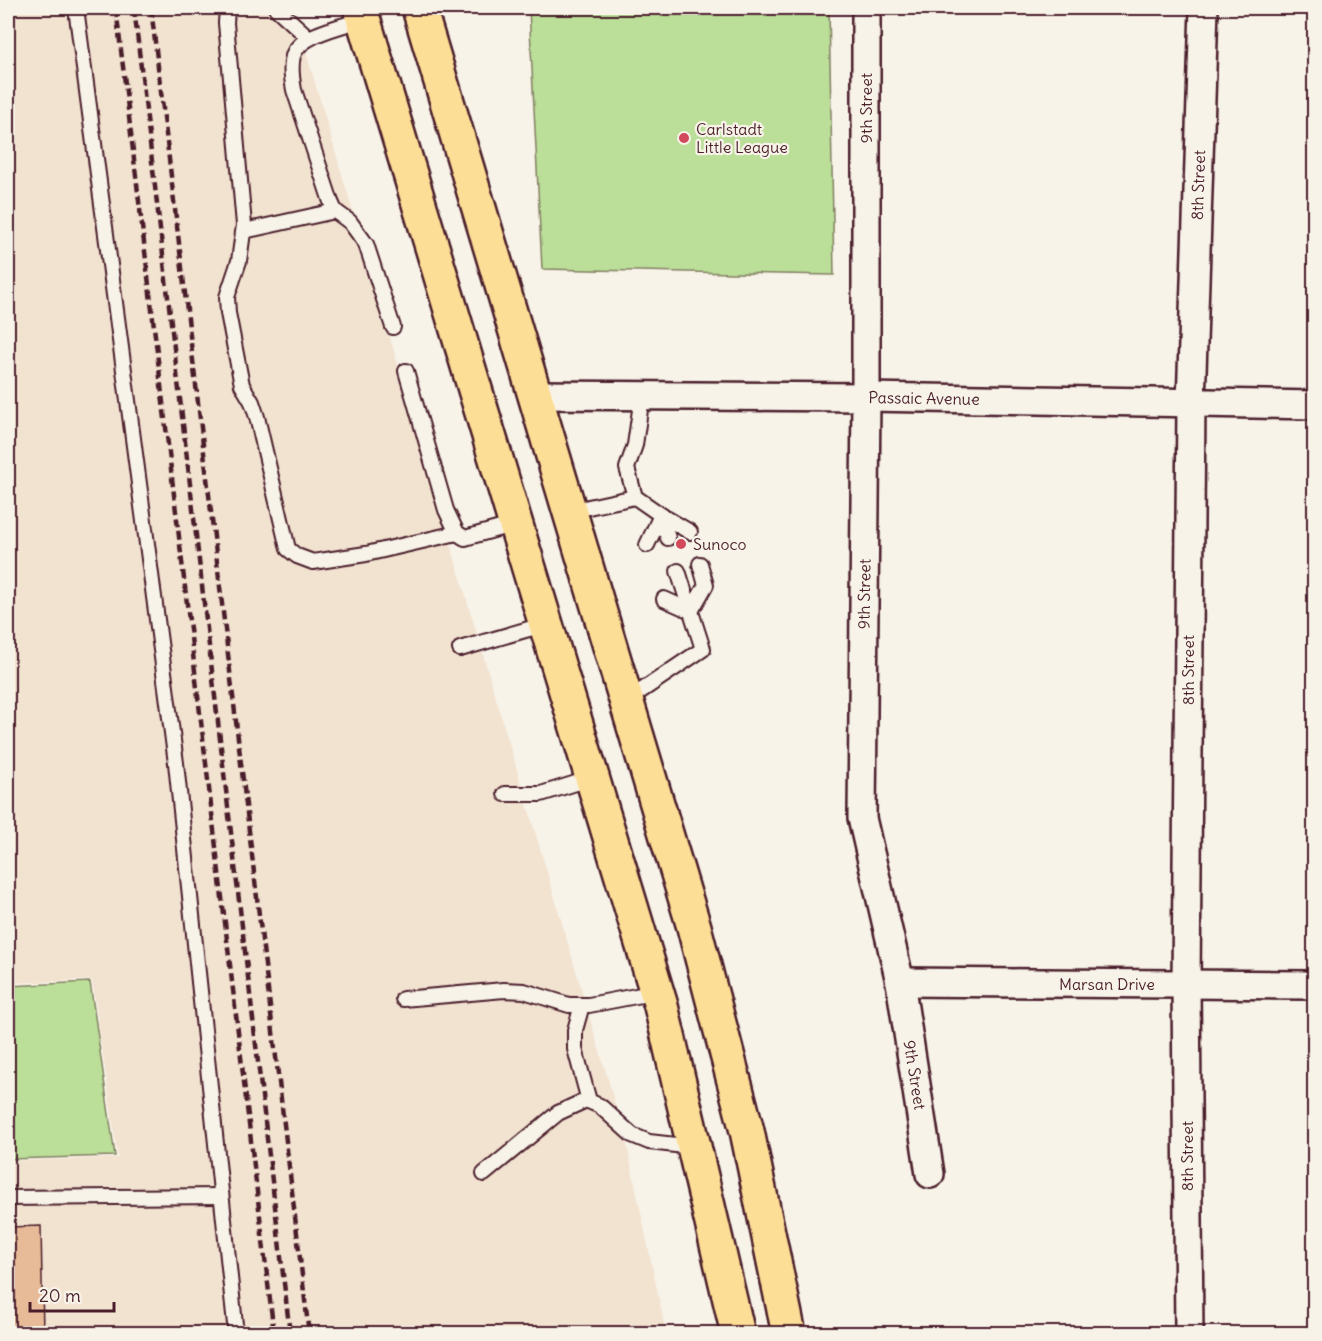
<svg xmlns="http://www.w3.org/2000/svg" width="1322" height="1341" font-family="Delius,sans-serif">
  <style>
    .built { fill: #f2e2d0 }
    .green { fill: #bbdf99; stroke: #827f62; stroke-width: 1.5 }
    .shadow { fill: #0003 }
    .building { fill: #e7bb98; stroke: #4a1f2b; stroke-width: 1.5 }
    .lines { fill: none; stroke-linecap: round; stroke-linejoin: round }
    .lane-casing { stroke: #4a1f2b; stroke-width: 18 }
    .street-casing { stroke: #4a1f2b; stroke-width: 32 }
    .highway-casing { stroke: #4a1f2b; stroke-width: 38 }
    .lane { stroke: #f7f3e8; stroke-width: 14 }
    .street { stroke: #f7f3e8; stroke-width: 27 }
    .highway { stroke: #fdde96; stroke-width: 33 }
    .rail { stroke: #4a1f2b; stroke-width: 4.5; stroke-dasharray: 9 4.5; stroke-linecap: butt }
    .poi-dot { fill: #d1495b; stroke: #f7f3e8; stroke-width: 2 }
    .labels { text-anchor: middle; stroke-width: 4.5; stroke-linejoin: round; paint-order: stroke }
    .street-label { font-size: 16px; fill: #4a1f2b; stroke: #f7f3e8 }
    .poi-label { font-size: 16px; fill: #4a1f2b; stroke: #f7f3e8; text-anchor: start }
  </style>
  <rect width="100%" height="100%" fill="#f7f3e8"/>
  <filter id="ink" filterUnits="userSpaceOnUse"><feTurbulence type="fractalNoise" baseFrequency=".0167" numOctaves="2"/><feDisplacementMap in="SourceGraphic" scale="12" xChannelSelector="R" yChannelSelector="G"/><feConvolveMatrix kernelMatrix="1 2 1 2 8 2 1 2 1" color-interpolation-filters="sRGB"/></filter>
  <g filter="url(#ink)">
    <!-- built -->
    <path class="built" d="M8 8H293L626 1141 666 1333H8V1161L118 1158 92 980 8 983Z"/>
    <!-- green -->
    <g class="green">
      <path d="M529 8H829L834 275 542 269Z"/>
      <path d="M90 982 115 1156 8 1159V986Z"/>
    </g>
    <!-- shadow -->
    <path class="shadow" d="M8 1228H40L41 1334H8Z"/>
    <!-- building -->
    <path class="building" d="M41 1226 43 1334H8V1227Z"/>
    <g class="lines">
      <!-- lane casing -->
      <g class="lane-casing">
        <g id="lane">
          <path d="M76 8 176 763 236 1334"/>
          <path d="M227 8 226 23 244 225 239 261 227 297 228 313 242 385 252 402 257 417 288 549 297 556 313 562 366 554 457 533"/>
          <path d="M276 8 309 38"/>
          <path d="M364 19C344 26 299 34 293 56 290 67 292 79 294 90L331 202 335 211 350 222 366 244 393 327"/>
          <path d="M244 231 335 211"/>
          <path d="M406 371 446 510 457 533 465 538 515 524"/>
          <path d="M642 396 635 445 627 468 635 497 661 515 668 538"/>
          <path d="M570 511 635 497"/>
          <path d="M647 545 661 515 690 532"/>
          <path d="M664 599 691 611 706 585 700 564"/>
          <path d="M460 649 546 624"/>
          <path d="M626 701 703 649 678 571"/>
          <path d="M505 794H541L592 778"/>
          <path d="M403 999 504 990 524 991 569 1005H589L657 992"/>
          <path d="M582 1005 575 1030V1049L589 1101"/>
          <path d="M484 1174 558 1113 586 1100 600 1106 632 1135 649 1142 693 1147"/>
          <path d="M8 1198 221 1196"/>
        </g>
      </g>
      <!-- street casing -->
      <g class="street-casing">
        <g id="street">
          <path d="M866 8V397L862 818 900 982 930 1174"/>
          <path d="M534 395 866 397 1314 405"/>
          <path d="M900 982 1314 985"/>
          <path d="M1189 1334 1186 984 1191 403 1204 8"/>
        </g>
      </g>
      <!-- highway casing -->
      <g class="highway-casing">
        <g id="highway">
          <path d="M360 8 661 1006 738 1334"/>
          <path d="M419 8 694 927 747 1131 789 1334"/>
        </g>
      </g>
      <!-- lane -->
      <use href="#lane" class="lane"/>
      <!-- street -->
      <use href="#street" class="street"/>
      <!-- highway -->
      <use href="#highway" class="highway"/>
      <!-- rail -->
      <g class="rail">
        <path d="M116 8 274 1334"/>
        <path d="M134 8 290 1334"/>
        <path d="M151 8 309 1334"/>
      </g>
    </g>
  </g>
  <!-- markers -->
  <g class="poi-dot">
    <circle cx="684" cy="138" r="6"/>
    <circle cx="681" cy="544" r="6"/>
  </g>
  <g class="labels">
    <!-- street labels -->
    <g class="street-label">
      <text transform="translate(866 108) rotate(-90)" y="6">9th Street</text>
      <text transform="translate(1198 185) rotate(-88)" y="6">8th Street</text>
      <text transform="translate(924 398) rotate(1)" y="6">Passaic Avenue</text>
      <text transform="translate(864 594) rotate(-89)" y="6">9th Street</text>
      <text transform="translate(1188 670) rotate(-90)" y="6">8th Street</text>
      <text x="1107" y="990">Marsan Drive</text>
      <text transform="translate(915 1075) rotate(81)" y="6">9th Street</text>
      <text transform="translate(1187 1156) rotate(-90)" y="6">8th Street</text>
    </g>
    <!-- poi labels -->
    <g class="poi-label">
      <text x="696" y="135">Carlstadt<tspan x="696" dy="18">Little League</tspan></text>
      <text x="693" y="550">Sunoco</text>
    </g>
  </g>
  <!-- margin -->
  <rect width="1322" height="1341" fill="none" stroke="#f7f3e8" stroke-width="30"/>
  <rect x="15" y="15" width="1292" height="1311" fill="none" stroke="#4a1f2b" stroke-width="2" filter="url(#ink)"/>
  <!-- scale -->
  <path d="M30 1302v9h84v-9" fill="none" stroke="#4a1f2b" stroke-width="3"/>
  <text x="39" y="1302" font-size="18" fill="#4a1f2b" stroke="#f7f3e8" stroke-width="4.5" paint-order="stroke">20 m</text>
</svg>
